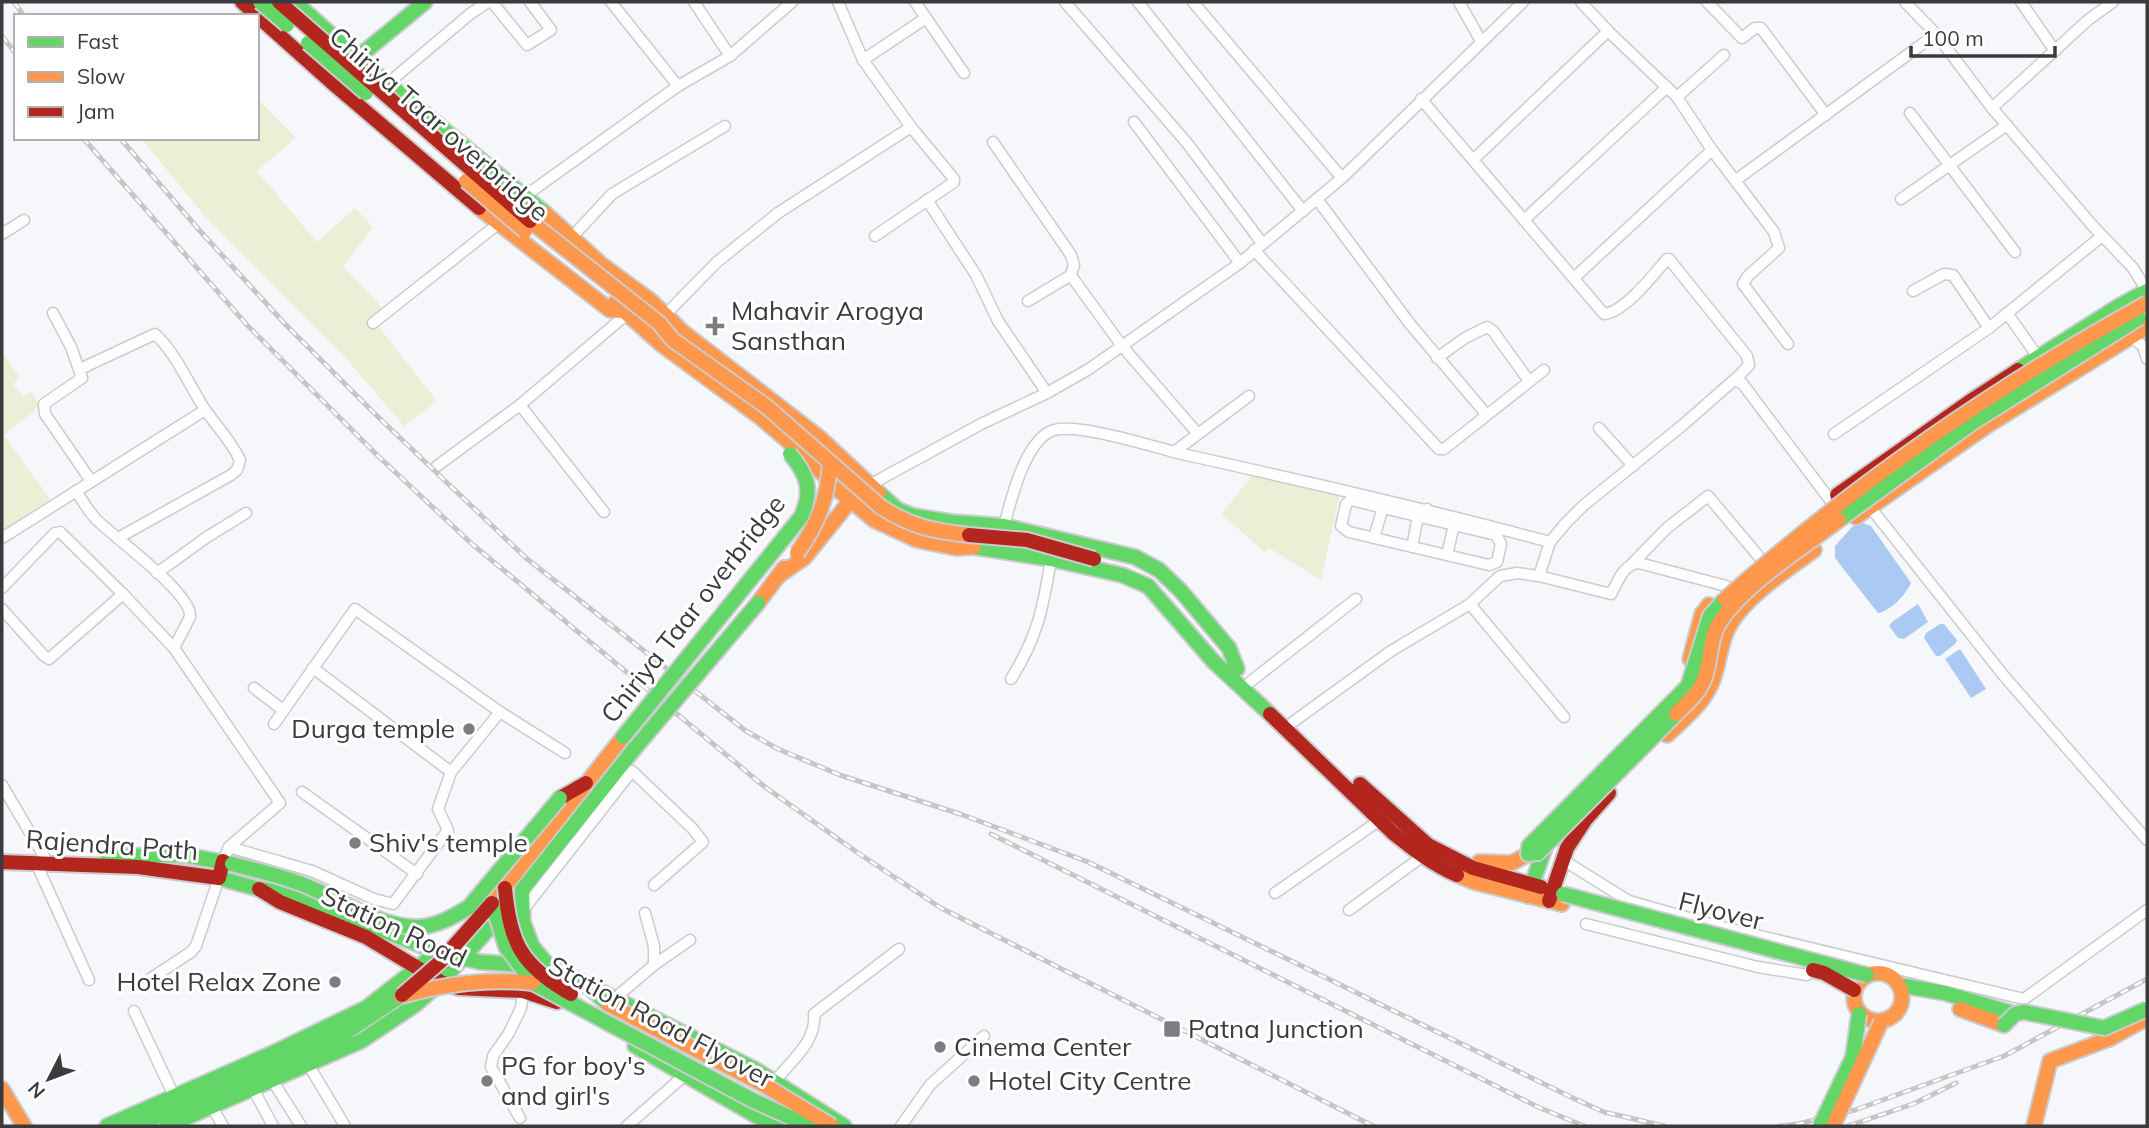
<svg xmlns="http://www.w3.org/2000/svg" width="2149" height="1128" font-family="Mulish,sans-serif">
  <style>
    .green { fill: #e9f0d6 }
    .water { fill: #aacaf3 }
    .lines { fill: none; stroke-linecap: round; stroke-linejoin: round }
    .street-casing { stroke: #cbcccf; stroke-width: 13 }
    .fast-casing { stroke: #cbcccf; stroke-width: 18 }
    .slow-casing { stroke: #cbcccf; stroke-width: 18 }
    .jam-casing { stroke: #cbcccf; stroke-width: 18 }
    .street { stroke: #fefefe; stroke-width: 10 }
    .fast { stroke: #63d668; stroke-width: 14 }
    .slow { stroke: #ff974d; stroke-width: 14 }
    .jam { stroke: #b3261e; stroke-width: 14 }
    .rail-casing { stroke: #c6c6c7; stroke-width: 5 }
    .rail { stroke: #fff; stroke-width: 2.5; stroke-dasharray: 8; stroke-linecap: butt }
    .fast-bridge-casing { stroke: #cbcccf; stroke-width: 18; stroke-linecap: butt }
    .slow-bridge-casing { stroke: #cbcccf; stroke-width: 18; stroke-linecap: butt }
    .jam-bridge-casing { stroke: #cbcccf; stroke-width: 18; stroke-linecap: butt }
    .fast-bridge { stroke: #63d668; stroke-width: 14 }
    .slow-bridge { stroke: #ff974d; stroke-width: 14 }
    .jam-bridge { stroke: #b3261e; stroke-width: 14 }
    .poi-dot { fill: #7c7d80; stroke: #fff; stroke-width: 2.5 }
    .labels { text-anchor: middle; stroke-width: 6; stroke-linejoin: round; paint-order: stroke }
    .street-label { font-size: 26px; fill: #3b3b3d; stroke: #fff }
    .poi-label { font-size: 26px; fill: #3b3b3d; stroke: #fff; text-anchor: start }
  </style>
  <rect width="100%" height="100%" fill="#f6f7fb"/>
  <!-- green -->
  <g class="green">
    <path d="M257 98 296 138 257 171 317 242 355 208 373 227 343 267 381 306 375 322 437 401 404 426 343 355 203 214 141 138H257Z"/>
    <path d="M2 352 20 378 13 384 23 397 31 391 40 406 4 435 50 499 2 532Z"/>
    <path d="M1253 474 1340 494 1321 580 1269 548 1264 552 1222 514Z"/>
  </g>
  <!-- water -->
  <g class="water">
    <path d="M1863 523 1871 526 1911 583C1906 594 1891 611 1878 613L1835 558V546L1853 526Z"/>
    <path d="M1918 604 1928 622 1904 639 1898 638 1889 626 1892 622Z"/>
    <path d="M1940 624H1944L1957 640 1956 643 1940 656H1936L1924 638 1926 633Z"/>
    <path d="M1960 649 1986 689 1971 698 1945 659Z"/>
  </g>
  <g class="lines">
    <!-- street casing -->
    <g class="street-casing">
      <g id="street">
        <path d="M492 2 527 45 551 30 530 2"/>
        <path d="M611 2 678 86"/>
        <path d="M694 2 730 56"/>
        <path d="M915 2 964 73"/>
        <path d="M1065 2 1187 143 1262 243"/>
        <path d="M1138 2 1303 211"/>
        <path d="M1193 2 1342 178"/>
        <path d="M1459 2 1481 41"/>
        <path d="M1581 2 1608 31 1677 97 1712 150 1774 232 1779 248 1748 276 1743 284 1788 344"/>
        <path d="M1707 2 1742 38 1755 28H1761L1826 115"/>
        <path d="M1905 2 1936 34 1992 108 2092 225 2133 268 2147 291"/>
        <path d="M2021 2 2055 51"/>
        <path d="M863 60 926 18"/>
        <path d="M387 84 470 14 488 2"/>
        <path d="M1677 97 1724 55"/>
        <path d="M1421 99 1604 314C1625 312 1654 274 1667 259H1669L1747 356 1749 365 1736 379"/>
        <path d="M1992 108 2088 20 2113 2"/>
        <path d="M1910 113 2015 252"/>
        <path d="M1134 122 1240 263"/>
        <path d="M993 142 1071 255 1074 265 1070 277"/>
        <path d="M1473 160 1608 31"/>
        <path d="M1736 180 1936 34"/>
        <path d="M525 196 678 86 730 56 792 2"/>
        <path d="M1317 199 1410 324 1486 414"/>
        <path d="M1901 199 2007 125"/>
        <path d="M927 200 976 275 998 321 1047 393"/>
        <path d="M1524 220 1667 87"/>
        <path d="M2 234 24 220"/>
        <path d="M875 236 954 182V179L911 127"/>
        <path d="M572 237 612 194 725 126"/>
        <path d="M1254 250 1439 449H1444L1544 370"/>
        <path d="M1575 277 1712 150"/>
        <path d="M1028 301 1068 277H1072L1122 346 1198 434"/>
        <path d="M53 313 71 347 82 378 44 404 45 414 91 481"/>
        <path d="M2007 313 2038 357"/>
        <path d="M665 315 717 262 778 213 911 127 863 60 838 2"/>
        <path d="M373 323 498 224"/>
        <path d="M1989 328 2102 236"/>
        <path d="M2130 336 2143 346 2147 359"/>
        <path d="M1437 358 1465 338 1487 327 1493 331 1529 381"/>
        <path d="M80 369 155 334C177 354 189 386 206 411 218 428 231 441 240 460L237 470 231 475 118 538"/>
        <path d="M520 405 604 512"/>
        <path d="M1599 428 1633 466"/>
        <path d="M1834 434 1989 328 1953 275 1944 274 1913 291"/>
        <path d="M1174 452 1249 396"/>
        <path d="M437 466 520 405 627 314"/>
        <path d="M866 487 981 424 1047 393 1089 369 1240 263 1342 178 1523 2"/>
        <path d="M76 491C83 501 89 513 98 521 116 539 193 594 190 617L174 648 280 803 229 847 223 861"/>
        <path d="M1870 507 2004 676 2147 840"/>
        <path d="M1425 518 1351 500 1346 504 1341 526 1349 532 1489 565 1497 562 1501 544 1496 535 1425 518 1427 509"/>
        <path d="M1004 526C1011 500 1025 439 1054 430 1079 423 1151 446 1178 453 1303 481 1427 509 1550 542"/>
        <path d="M2 538 205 410"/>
        <path d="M1374 538 1383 507"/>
        <path d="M1412 547 1418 516"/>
        <path d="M1447 555 1454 525"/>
        <path d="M1632 564 1667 528 1708 496 1766 565"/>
        <path d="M157 573 207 537 246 513"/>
        <path d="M1539 576 1611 594C1618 582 1623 564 1639 563L1726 586 1735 593"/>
        <path d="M2 588 55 533 60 532 123 594 174 648"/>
        <path d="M1470 604 1564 717"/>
        <path d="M2 609 44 656 49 659 123 594"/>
        <path d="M313 668 451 772 500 712"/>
        <path d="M1011 679C1038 636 1043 608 1051 559"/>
        <path d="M1250 682 1356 599"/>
        <path d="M254 688 283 710"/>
        <path d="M1293 722 1391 651 1470 604 1500 576 1517 573 1539 576 1550 542 1565 524 1584 505 1684 424 1734 380 1742 383 1830 500"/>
        <path d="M274 724 355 609 500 712 565 753"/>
        <path d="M2 785 49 865"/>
        <path d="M302 792 417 874"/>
        <path d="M229 847 312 871 374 899 393 904 448 830 438 809 451 772"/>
        <path d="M1563 860 1629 901 1714 925 2024 999 2147 910"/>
        <path d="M37 865 89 980"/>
        <path d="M1275 893 1380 820"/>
        <path d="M524 909 632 771 692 828 703 842 654 885"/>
        <path d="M1349 910 1423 856"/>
        <path d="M1586 924 1758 967 1807 975 1813 967"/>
        <path d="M654 965 690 940"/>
        <path d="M150 979 191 952 196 946 219 878"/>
        <path d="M615 998 654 965V946L645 913"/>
        <path d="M134 1011 174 1096"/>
        <path d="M308 1064 345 1126"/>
        <path d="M272 1080 301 1126"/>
        <path d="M775 1081C791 1061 817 1041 814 1014L899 949"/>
        <path d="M253 1089 273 1126"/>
        <path d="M212 1107 223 1126"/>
        <path d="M520 1118 491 1067 493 1056 509 1033 521 1008 523 991"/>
        <path d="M627 1126 686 1074"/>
        <path d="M901 1126 930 1085 984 1036"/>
      </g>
    </g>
    <!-- fast casing -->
    <g class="fast-casing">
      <g id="fast">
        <path d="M295 2 357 58 546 214"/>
        <path d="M357 58 425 2"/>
        <path d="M2018 370 2119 306 2147 291"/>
        <path d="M879 493 898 510 914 516 951 522 1004 526 1135 557 1159 570 1180 590 1229 648 1237 669"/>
        <path d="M974 547 1051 559 1122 575 1148 586 1214 662 1270 714"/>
        <path d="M107 856 185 855 232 864"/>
        <path d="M219 878 259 889 284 892 438 952 480 962 525 965"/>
        <path d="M1528 896 1547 842"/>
        <path d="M1899 985 1945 993 2015 1014"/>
        <path d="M594 988 756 1070 844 1126"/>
        <path d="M608 1004 584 983 547 964 532 946 523 922 522 890 635 748"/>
        <path d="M635 1046 767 1122 781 1126"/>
        <path d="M107 1126 273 1053 366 1008 438 952"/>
        <path d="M136 1126 342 1035 401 996"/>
        <path d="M167 1126 361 1041 415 1005 441 982 501 915"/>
      </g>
    </g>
    <!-- slow casing -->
    <g class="slow-casing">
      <g id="slow">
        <path d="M479 208 610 310 623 311"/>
        <path d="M546 214 602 265 651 301 683 332 820 438 879 493"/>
        <path d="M615 303 661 344 760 417 810 460 837 489 874 520 917 540 956 548 974 547"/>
        <path d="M1856 517 1988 425 2147 327"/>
        <path d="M778 576 804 558 851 500"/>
        <path d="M758 603 784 568"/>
        <path d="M1690 659 1702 614 1709 605"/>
        <path d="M1667 735C1684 719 1703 704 1712 682 1720 662 1720 639 1732 621 1753 591 1786 571 1814 550"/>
        <path d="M1479 862 1512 863 1528 854"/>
        <path d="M1457 875 1474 882 1562 904"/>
        <path d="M492 903 623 737"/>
        <circle cx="1878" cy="997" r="24"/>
        <path d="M1960 1009 2004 1025"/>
        <path d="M2 1089 24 1126"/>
        <path d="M2034 1126 2050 1061 2111 1038 2147 1018"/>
      </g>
    </g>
    <!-- jam casing -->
    <g class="jam-casing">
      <g id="jam">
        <path d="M242 2 337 87 479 208"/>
        <path d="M1837 495 1972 400 2018 370"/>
        <path d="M1270 714 1393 833C1413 849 1433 865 1457 875"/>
        <path d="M1360 784 1428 845 1473 868 1541 887"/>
        <path d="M560 798 586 783"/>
        <path d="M2 862 138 867 219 878 223 861"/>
        <path d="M259 889 280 902 366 937 441 982 458 988 523 991 557 1002"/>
        <path d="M1549 901 1567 848 1586 819 1609 793"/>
      </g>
    </g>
    <!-- street -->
    <use href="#street" class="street"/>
    <!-- fast -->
    <use href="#fast" class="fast"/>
    <!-- slow -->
    <use href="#slow" class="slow"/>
    <!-- jam -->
    <use href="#jam" class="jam"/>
    <!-- rail casing -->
    <g class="rail-casing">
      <g id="rail">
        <path d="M14 2 24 16"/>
        <path d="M2 36 16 54"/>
        <path d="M83 138 247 325 377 455 472 544 765 787 855 851 941 908 1373 1126"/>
        <path d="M120 138 200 231 285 324 374 413 526 558 746 731 778 749 840 775 963 815 1088 862 1575 1099 1604 1112 1664 1126"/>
        <path d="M991 834 1538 1107 1584 1126"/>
        <path d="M1780 1126 1798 1124 1855 1110 2004 1056 2147 979"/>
        <path d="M1848 1126 1913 1104 1956 1083"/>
      </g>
    </g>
    <!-- rail -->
    <use href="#rail" class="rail"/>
    <!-- fast-bridge casing -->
    <g class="fast-bridge-casing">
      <g id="fast-bridge">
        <path d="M260 2 287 25"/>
        <path d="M308 43 366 93"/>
        <path d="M1839 520 1972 423 2139 318"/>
        <path d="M1676 714 1538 853 1528 854 1529 846 1688 686 1710 616 1725 599"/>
        <path d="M623 737 801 517C813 491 808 475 790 454"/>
        <path d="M635 748 758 603"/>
        <path d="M232 864C256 870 281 876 304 885 339 899 376 925 414 927 434 928 453 917 469 907L560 798"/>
        <path d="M1563 894 1867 975"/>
        <path d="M492 903 506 947 533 983 752 1100 809 1126"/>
        <path d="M2004 1025 2015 1014 2024 1012 2104 1028 2147 1009"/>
        <path d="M1820 1126 1853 1057 1859 1014"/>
      </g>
    </g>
    <!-- slow-bridge casing -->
    <g class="slow-bridge-casing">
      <g id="slow-bridge">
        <path d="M466 181 525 231"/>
        <path d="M530 221 659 323 673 340 767 407 881 507C912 527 933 531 969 535"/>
        <path d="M797 553C818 524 828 498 830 462"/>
        <path d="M1725 599C1853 485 1997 386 2147 303"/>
        <path d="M1676 714C1686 704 1697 695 1703 682 1712 662 1708 639 1721 620 1748 581 1802 549 1839 520"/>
        <path d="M401 996C446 984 487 978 533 983"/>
        <path d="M608 1004 766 1086 832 1126"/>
        <path d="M1833 1126 1881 1022"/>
      </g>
    </g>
    <!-- jam-bridge casing -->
    <g class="jam-bridge-casing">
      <g id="jam-bridge">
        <path d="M279 2 530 221"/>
        <path d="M969 535 1027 540 1094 559"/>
        <path d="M505 888C510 944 522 966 571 994"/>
        <path d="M1813 970 1824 973 1854 990"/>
        <path d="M402 995 439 963 492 903"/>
      </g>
    </g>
    <!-- fast-bridge -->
    <use href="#fast-bridge" class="fast-bridge"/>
    <!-- slow-bridge -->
    <use href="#slow-bridge" class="slow-bridge"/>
    <!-- jam-bridge -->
    <use href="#jam-bridge" class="jam-bridge"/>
  </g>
  <!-- markers -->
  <g class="poi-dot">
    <path d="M711.5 315.5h7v7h7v7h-7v7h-7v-7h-7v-7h7z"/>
    <circle cx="469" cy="729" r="7"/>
    <circle cx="355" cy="843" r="7"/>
    <circle cx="335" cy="982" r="7"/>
    <rect x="1163" y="1020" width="18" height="18" rx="3.5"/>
    <circle cx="940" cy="1047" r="7"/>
    <circle cx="487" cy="1081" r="7"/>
    <circle cx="974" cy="1081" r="7"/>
  </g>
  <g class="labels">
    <!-- street labels -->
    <g class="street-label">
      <text transform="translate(439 124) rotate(41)" y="9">Chiriya Taar overbridge</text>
      <text transform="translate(693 609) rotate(-52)" y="9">Chiriya Taar overbridge</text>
      <text transform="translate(112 845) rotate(4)" y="9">Rajendra Path</text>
      <text transform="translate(1721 911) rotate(14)" y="9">Flyover</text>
      <text transform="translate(394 927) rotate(25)" y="9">Station Road</text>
      <text transform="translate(661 1022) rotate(28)" y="9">Station Road Flyover</text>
    </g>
    <!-- poi labels -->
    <g class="poi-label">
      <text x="731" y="320">Mahavir Arogya<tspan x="731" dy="30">Sansthan</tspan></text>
      <text x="455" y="738" text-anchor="end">Durga temple</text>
      <text x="369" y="852">Shiv's temple</text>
      <text x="321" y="991" text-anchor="end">Hotel Relax Zone</text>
      <text x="1188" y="1038">Patna Junction</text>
      <text x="954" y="1056">Cinema Center</text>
      <text x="501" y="1075">PG for boy's<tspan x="501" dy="30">and girl's</tspan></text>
      <text x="988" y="1090">Hotel City Centre</text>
    </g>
  </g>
  <!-- border -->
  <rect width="2149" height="1128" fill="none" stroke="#3b3b3d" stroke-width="7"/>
  <!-- legend -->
  <rect x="14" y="14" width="245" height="126" fill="#ffffff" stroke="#b1b1b1" stroke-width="2"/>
  <rect x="28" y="37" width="35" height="10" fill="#63d668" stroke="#b1b1b1" stroke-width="2"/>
  <text x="77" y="49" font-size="21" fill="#3b3b3d">Fast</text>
  <rect x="28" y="72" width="35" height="10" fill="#ff974d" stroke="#b1b1b1" stroke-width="2"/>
  <text x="77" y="84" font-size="21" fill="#3b3b3d">Slow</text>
  <rect x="28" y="107" width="35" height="10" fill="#b3261e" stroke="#b1b1b1" stroke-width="2"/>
  <text x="77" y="119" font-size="21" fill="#3b3b3d">Jam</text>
  <!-- north arrow -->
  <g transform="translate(49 1079) rotate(228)" stroke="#ffffff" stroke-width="5" paint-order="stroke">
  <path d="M0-5L12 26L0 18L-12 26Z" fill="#3b3b3d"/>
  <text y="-10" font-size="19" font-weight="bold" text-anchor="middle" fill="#3b3b3d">N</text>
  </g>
  <!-- scale -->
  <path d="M1911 46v10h144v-10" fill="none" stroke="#3b3b3d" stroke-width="3.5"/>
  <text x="1922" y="46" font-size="21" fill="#3b3b3d" stroke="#ffffff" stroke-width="5" paint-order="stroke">100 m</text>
</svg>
